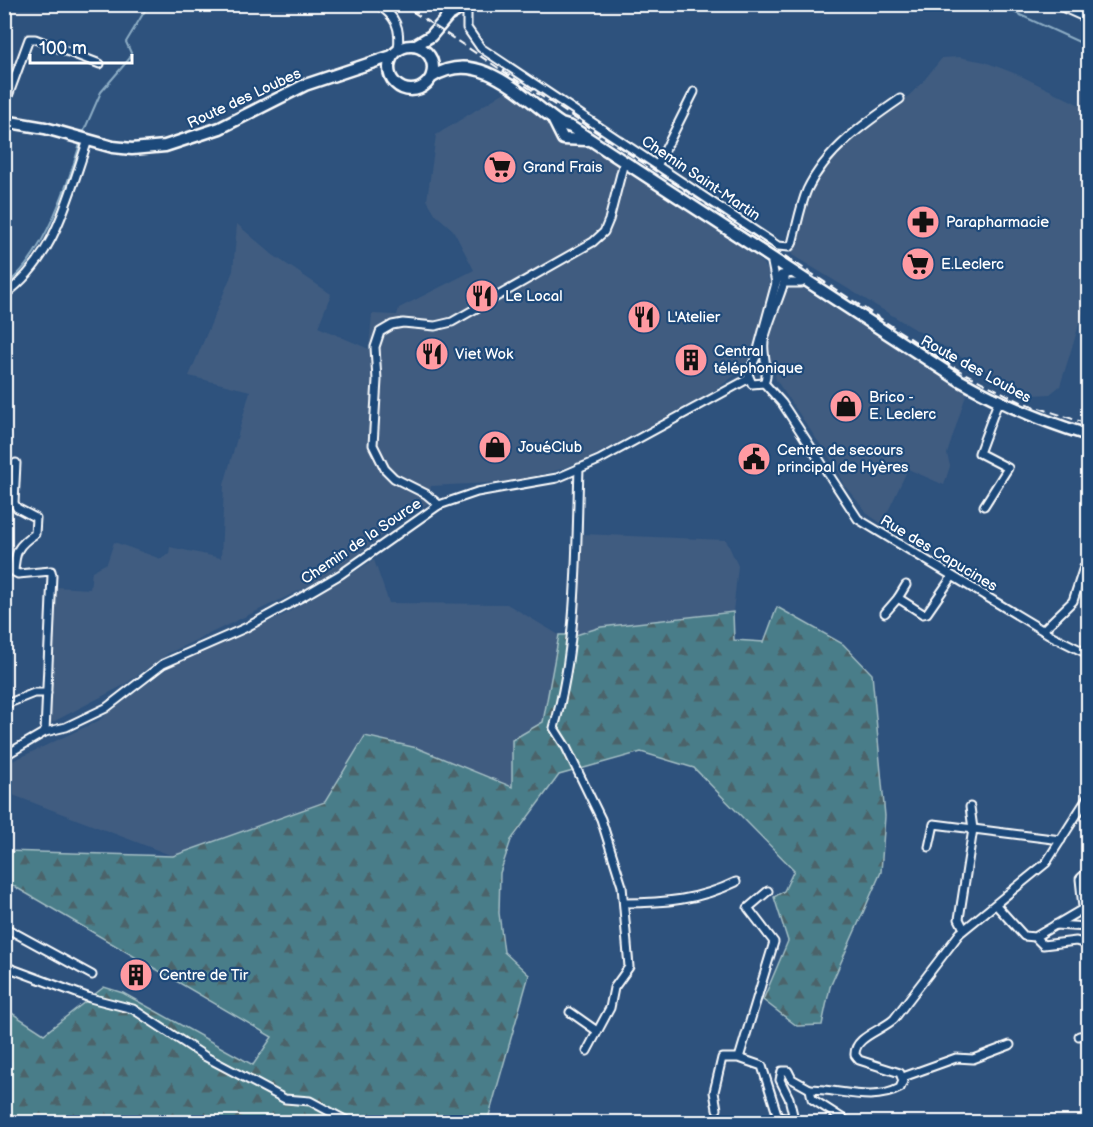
<svg xmlns="http://www.w3.org/2000/svg" width="1093" height="1127" font-family="'Balsamiq Sans',sans-serif">
  <style>
    .built { fill: #3f5c80 }
    .forest { fill: url(#forest-firs); stroke: #a4bec4; stroke-width: 1.5 }
    .lines { fill: none; stroke-linecap: round; stroke-linejoin: round }
    .stream { stroke: #8cacc4; stroke-width: 2 }
    .street-casing { stroke: #fff; stroke-width: 11 }
    .secondary-casing { stroke: #fff; stroke-width: 15 }
    .highway-casing { stroke: #fff; stroke-width: 16 }
    .street { stroke: #1f4a7a; stroke-width: 7 }
    .secondary { stroke: #1f4a7a; stroke-width: 10 }
    .highway { stroke: #1f4a7a; stroke-width: 12 }
    .rail { stroke: #fff; stroke-width: 2; stroke-dasharray: 9 4.5; stroke-linecap: butt }
    .labels { text-anchor: middle; stroke-width: 4.5; stroke-linejoin: round; paint-order: stroke }
    .street-label { font-size: 15px; fill: #fff; stroke: #1f4a7a }
    .poi-label { font-size: 15px; fill: #fff; stroke: #1f4a7a; text-anchor: start }
  </style>
  <defs>
    <pattern id="forest-firs" width="22" height="20" patternUnits="userSpaceOnUse" patternTransform="scale(1.5)"><rect width="22" height="20" fill="#4a7d89"/><path d="M5 1l3.5 6h-7zM16 11l3.5 6h-7z" fill="#4b646a"/></pattern>
  </defs>
  <rect width="100%" height="100%" fill="#2e527d"/>
  <filter id="ink" filterUnits="userSpaceOnUse"><feTurbulence type="fractalNoise" baseFrequency=".0167" numOctaves="2"/><feDisplacementMap in="SourceGraphic" scale="12" xChannelSelector="R" yChannelSelector="G"/><feConvolveMatrix kernelMatrix="1 2 1 2 8 2 1 2 1" color-interpolation-filters="sRGB"/></filter>
  <g filter="url(#ink)">
    <!-- built -->
    <g class="built">
      <path d="M959 57 985 62 1019 75 1088 109V136L1086 140 1088 145V296L1060 386 1050 394 1035 395 976 366 792 255 809 196 816 180 857 133 899 105 921 84 942 58Z"/>
      <path d="M508 90 757 257 769 271 768 280 787 278 967 392 947 454 950 466 944 485 908 469 882 524 869 515 843 484 839 472 776 380 775 372 767 362 750 356 742 370 714 391 586 460 552 472 508 482 431 486 427 504 394 526 334 574 169 653 124 685 51 723 48 715 55 587 90 589 92 571 107 563 114 542 161 559 169 553 170 547 221 558 224 485 250 391 189 376 233 271 237 224 273 255 331 294 318 327 369 349 372 314 397 315 399 308 474 270 453 230 436 215 427 200 436 135Z"/>
      <path d="M583 534 726 540 738 566 733 612 601 627 576 635Z"/>
      <path d="M374 560 389 603 507 604 559 635 543 722 512 740 513 787 417 748 366 736 326 802 173 856 5 792 4 765 98 721 177 661 282 616Z"/>
    </g>
    <!-- forest -->
    <path class="forest" d="M777 607 843 644 872 674 885 816 881 872 830 987 822 1025 797 1026 763 1000 788 941 774 897 784 891 794 870 694 768 641 752 559 775 511 840 500 873 499 913 504 952 529 975 488 1119 489 1122H5L4 1008 44 1034 104 987 123 993 253 1065 272 1037 5 881V851L173 856 325 802 365 736 417 748 512 787V740L543 722 559 635H576L601 627 733 612 734 640 764 642Z"/>
    <g class="lines">
      <!-- stream -->
      <g class="stream">
        <path d="M996 4 1088 46"/>
        <path d="M83 133 101 92 130 58 131 53 126 42 149 4"/>
        <path d="M4 286C42 261 67 187 80 144"/>
      </g>
      <!-- street casing -->
      <g class="street-casing">
        <g id="street">
          <path d="M377 4C396 16 401 28 398 50"/>
          <path d="M467 5V28L481 48 778 246 789 247 792 244C797 226 800 207 807 190 826 150 865 123 900 99"/>
          <path d="M4 107 29 39H35L100 64"/>
          <path d="M658 164 694 92"/>
          <path d="M772 263 776 283"/>
          <path d="M785 283H801"/>
          <path d="M4 295C55 259 68 197 88 140"/>
          <path d="M764 383 782 403 858 519 1052 636 1088 654"/>
          <path d="M764 383 752 384 748 374 756 357 776 283 781 275 793 273"/>
          <path d="M764 383C770 373 762 354 764 342 766 324 787 284 786 271"/>
          <path d="M16 463 14 503 17 508 36 518 35 534C18 545 15 551 14 572L18 574 51 571 52 575 45 732"/>
          <path d="M579 468C576 555 578 644 554 728L566 747 601 819 622 886 629 967 614 988 610 1008 587 1051"/>
          <path d="M439 505 426 494 394 478 385 469 373 445 377 380 375 347 380 332 392 325 403 323 435 326 452 322 593 242 604 232 609 220 624 162"/>
          <path d="M984 506 1008 468 979 453 998 402"/>
          <path d="M906 585 898 598 923 614 927 613 952 577"/>
          <path d="M885 613 898 598"/>
          <path d="M1043 630 1073 601 1084 567H1088"/>
          <path d="M4 705 34 693H47"/>
          <path d="M4 756 45 732 66 727 106 708 163 664 245 628 300 598 341 574 439 505 477 492 557 478 599 460 748 379"/>
          <path d="M929 847 934 824 1061 840"/>
          <path d="M624 903C664 903 699 900 736 882"/>
          <path d="M996 905 1024 936 1035 937 1088 906"/>
          <path d="M1083 907 1080 879 1088 871"/>
          <path d="M1055 925 1088 927"/>
          <path d="M4 927 92 975"/>
          <path d="M964 929 959 919 973 829 970 807"/>
          <path d="M1035 937 1043 945 1076 941 1088 945"/>
          <path d="M4 966 90 998 133 1009 206 1057 285 1099 310 1101 349 1122"/>
          <path d="M570 1012 597 1031"/>
          <path d="M1079 1036 1088 1035"/>
          <path d="M739 1058 774 942 748 908 768 891"/>
          <path d="M903 1077 956 1058 973 1059 1010 1045"/>
          <path d="M717 1109 714 1092 722 1058H739L762 1066 778 1117 794 1119 789 1098 780 1080 782 1071H788L792 1079 810 1089"/>
          <path d="M848 1122 812 1099 810 1089C839 1089 872 1103 900 1088L903 1081 900 1073 859 1060 855 1055C854 1037 881 1031 894 1019L960 933 1046 863 1088 797"/>
        </g>
      </g>
      <!-- secondary casing -->
      <g class="secondary-casing">
        <g id="secondary">
          <circle cx="411" cy="68" r="22"/>
          <path d="M414 46 431 36 448 16 468 4"/>
          <path d="M432 77C480 46 524 99 561 124L571 127 959 380C1001 404 1042 421 1088 435"/>
          <path d="M553 119 563 139 587 140"/>
          <path d="M4 121 45 128 113 147 132 149 165 146 220 128 305 85 392 56"/>
        </g>
      </g>
      <!-- highway casing -->
      <g class="highway-casing">
        <path id="highway" d="M1061 4 1088 16"/>
      </g>
      <!-- street -->
      <use href="#street" class="street"/>
      <!-- secondary -->
      <use href="#secondary" class="secondary"/>
      <!-- highway -->
      <use href="#highway" class="highway"/>
      <!-- rail -->
      <path class="rail" d="M401 4 960 371 1021 402 1088 424"/>
    </g>
  </g>
  <!-- icons -->
  <defs>
    <g id="supermarket-disc" transform="scale(1.725)"><circle r="9.5" fill="#ff9aa2" stroke="#1f4a7a"/><path d="M-6-5.5h2.5l.6 2H6L4.5 2H-2.5L-4.4-4H-6ZM-1.5 3.2a1.3 1.3 0 1 0 .1 0ZM3 3.2a1.3 1.3 0 1 0 .1 0Z" fill="#111"/></g>
    <g id="pharmacy-disc" transform="scale(1.725)"><circle r="9.5" fill="#ff9aa2" stroke="#1f4a7a"/><path d="M-2-6h4v4h4v4h-4v4h-4v-4h-4v-4h4Z" fill="#111"/></g>
    <g id="restaurant-disc" transform="scale(1.725)"><circle r="9.5" fill="#ff9aa2" stroke="#1f4a7a"/><path d="M-5-6h1v4h1v-4h1v4h1v-4h1v5L-1.5 .5V6h-2V.5L-5-1ZM5-6V6H3V1.5H1.5Q1.5-4 5-6Z" fill="#111"/></g>
    <g id="building-disc" transform="scale(1.725)"><circle r="9.5" fill="#ff9aa2" stroke="#1f4a7a"/><path d="M-4-6H4V6H1V3H-1V6H-4ZM-2.5-4.3h1.7v1.8h-1.7ZM.8-4.3h1.7v1.8H.8ZM-2.5-1h1.7V.8h-1.7ZM.8-1h1.7V.8H.8Z" fill="#111"/></g>
    <g id="shop-disc" transform="scale(1.725)"><circle r="9.5" fill="#ff9aa2" stroke="#1f4a7a"/><path d="M-5-2.5h2.3a2.7 3.5 0 0 1 5.4 0H5L5.5 6h-11ZM-1.5-2.5h3a1.5 2.3 0 0 0-3 0Z" fill="#111"/></g>
    <g id="civic-disc" transform="scale(1.725)"><circle r="9.5" fill="#ff9aa2" stroke="#1f4a7a"/><path d="M-.6-6.5H3V-4.5H.6V-3L4-1V1h2V6H-6V1h2V-1L-.6-3ZM-1.2 2.5V6h2.4V2.5Z" fill="#111"/></g>
  </defs>
  <g fill-rule="evenodd">
    <use href="#supermarket-disc" x="500" y="167"/>
    <use href="#pharmacy-disc" x="923" y="222"/>
    <use href="#supermarket-disc" x="918" y="264"/>
    <use href="#restaurant-disc" x="482" y="296"/>
    <use href="#restaurant-disc" x="644" y="317"/>
    <use href="#restaurant-disc" x="432" y="354"/>
    <use href="#building-disc" x="691" y="360"/>
    <use href="#shop-disc" x="846" y="406"/>
    <use href="#shop-disc" x="495" y="447"/>
    <use href="#civic-disc" x="754" y="459"/>
    <use href="#building-disc" x="136" y="975"/>
  </g>
  <g class="labels">
    <!-- street labels -->
    <g class="street-label">
      <text transform="translate(244 98) rotate(-25)" y="5">Route des Loubes</text>
      <text transform="translate(701 178) rotate(34)" y="5">Chemin Saint-Martin</text>
      <text transform="translate(976 369) rotate(29)" y="5">Route des Loubes</text>
      <text transform="translate(361 541) rotate(-34)" y="5">Chemin de la Source</text>
      <text transform="translate(939 553) rotate(31)" y="5">Rue des Capucines</text>
    </g>
    <!-- poi labels -->
    <g class="poi-label">
      <text x="523" y="172">Grand Frais</text>
      <text x="946" y="227">Parapharmacie</text>
      <text x="941" y="269">E.Leclerc</text>
      <text x="505" y="301">Le Local</text>
      <text x="667" y="322">L'Atelier</text>
      <text x="714" y="356">Central<tspan x="714" dy="17">téléphonique</tspan></text>
      <text x="455" y="359">Viet Wok</text>
      <text x="869" y="402">Brico -<tspan x="869" dy="17">E. Leclerc</tspan></text>
      <text x="518" y="452">JouéClub</text>
      <text x="777" y="455">Centre de secours<tspan x="777" dy="17">principal de Hyères</tspan></text>
      <text x="159" y="980">Centre de Tir</text>
    </g>
  </g>
  <!-- margin -->
  <rect width="1093" height="1127" fill="none" stroke="#1f4a7a" stroke-width="24"/>
  <rect x="12" y="12" width="1069" height="1103" fill="none" stroke="#fff" stroke-width="2" filter="url(#ink)"/>
  <!-- scale -->
  <path d="M30 54v9h102v-9" fill="none" stroke="#ffffff" stroke-width="3"/>
  <text x="39" y="54" font-size="18" fill="#ffffff" stroke="#1f4a7a" stroke-width="4.5" paint-order="stroke">100 m</text>
</svg>
